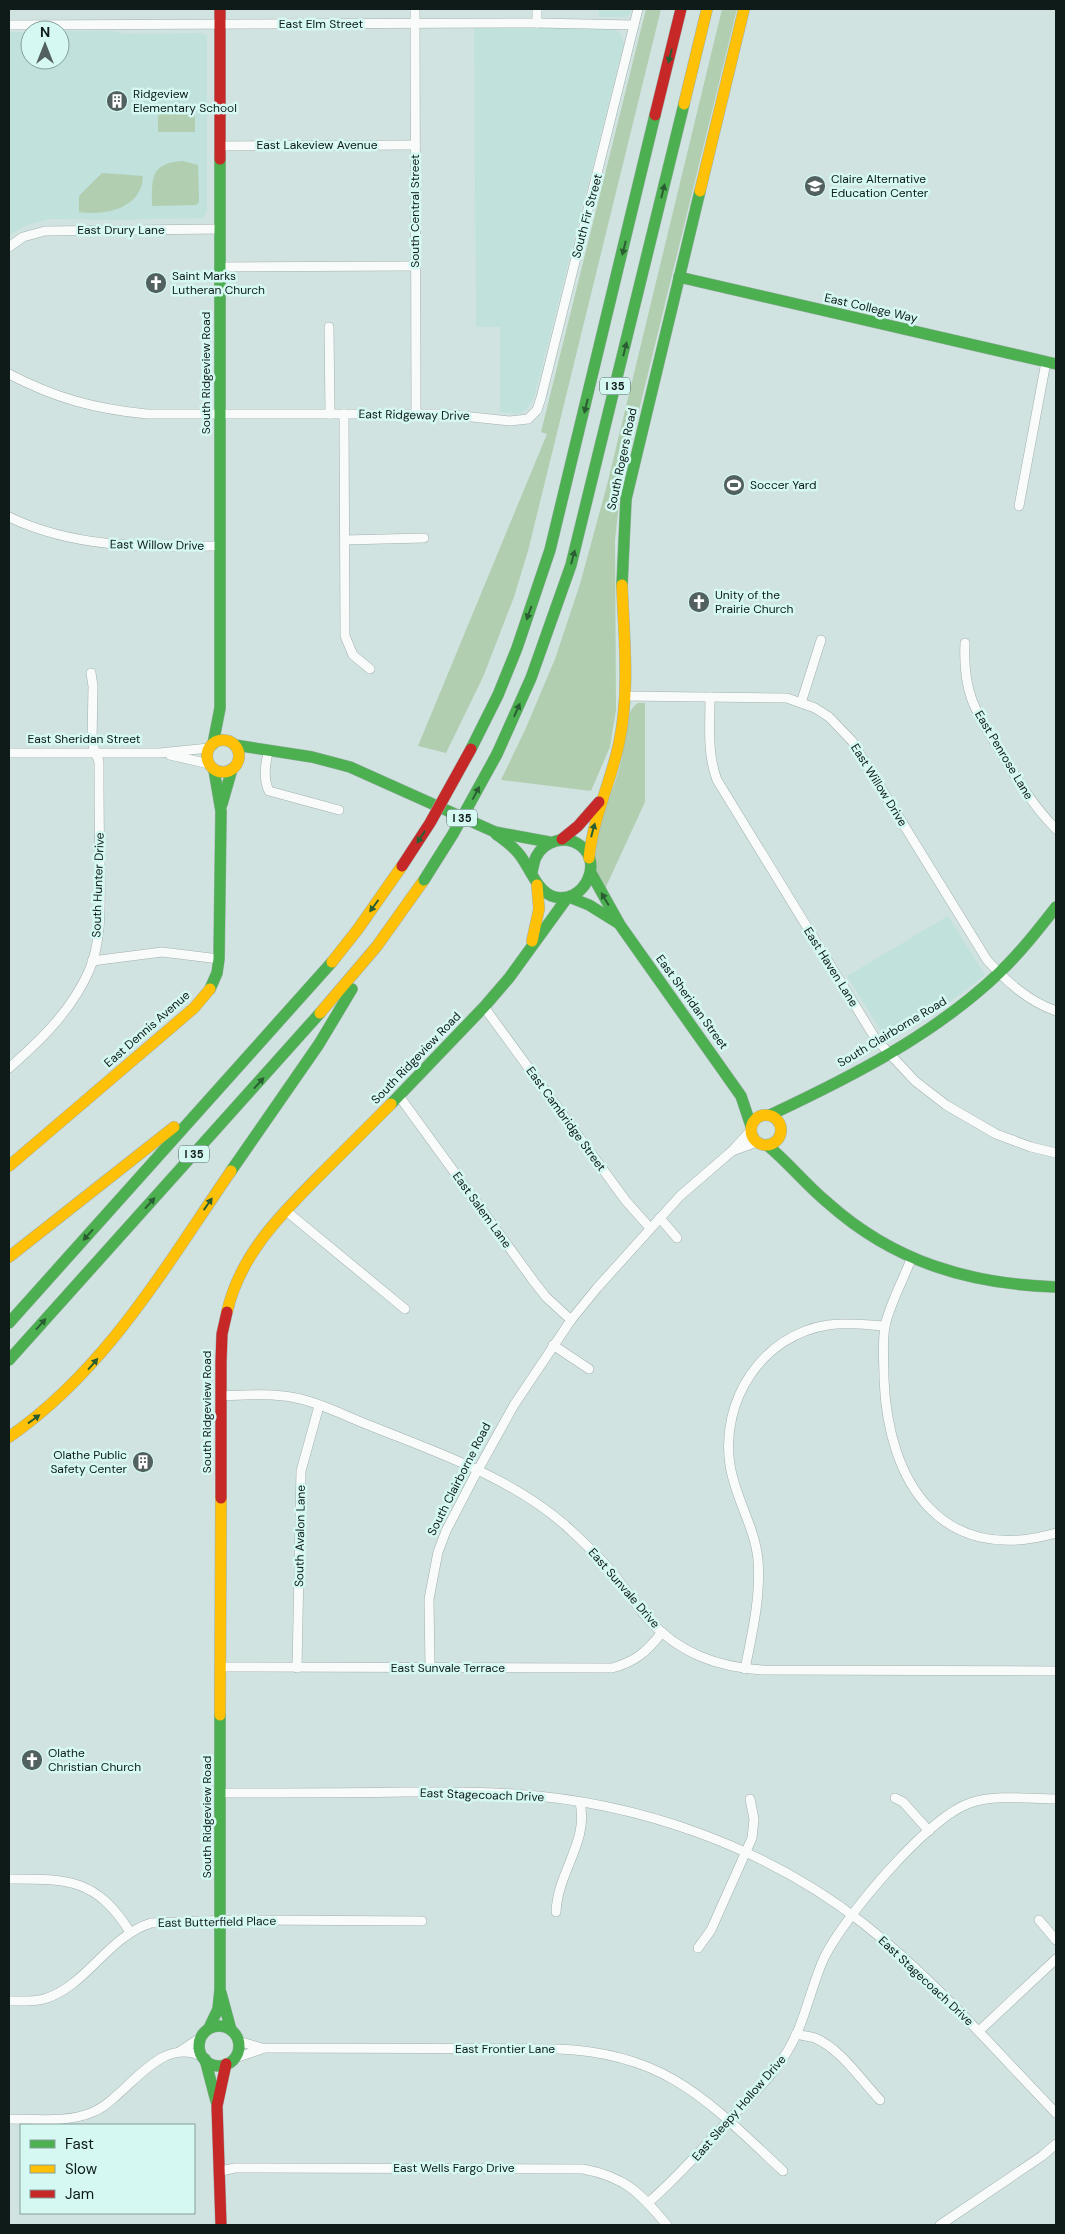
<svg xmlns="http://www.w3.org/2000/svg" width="1065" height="2234" font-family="'DM Sans',sans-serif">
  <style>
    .built { fill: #c0e1dc }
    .green { fill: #b1ceb1 }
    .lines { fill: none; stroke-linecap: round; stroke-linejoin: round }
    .street-casing { stroke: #a2b0ae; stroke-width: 10 }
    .fast-casing { stroke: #a2b0ae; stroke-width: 12 }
    .slow-casing { stroke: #a2b0ae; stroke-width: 12 }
    .jam-casing { stroke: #a2b0ae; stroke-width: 12 }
    .street { stroke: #f8fbfa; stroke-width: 9 }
    .fast { stroke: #4caf50; stroke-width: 11 }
    .slow { stroke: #ffc107; stroke-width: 11 }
    .jam { stroke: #c62828; stroke-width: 11 }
    .fast-bridge-casing { stroke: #a2b0ae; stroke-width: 12; stroke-linecap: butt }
    .jam-bridge-casing { stroke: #a2b0ae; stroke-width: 12; stroke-linecap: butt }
    .fast-bridge { stroke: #4caf50; stroke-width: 11 }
    .jam-bridge { stroke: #c62828; stroke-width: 11 }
    .oneway { fill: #2a5e32 }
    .labels { text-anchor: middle; stroke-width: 5; stroke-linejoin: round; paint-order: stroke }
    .shield { fill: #d5f8f2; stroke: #4a5d5a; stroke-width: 1 }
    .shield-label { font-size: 11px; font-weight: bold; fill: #0e1b19 }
    .street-label { font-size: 12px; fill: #0e1b19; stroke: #d5f8f2 }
    .poi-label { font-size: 12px; fill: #0e1b19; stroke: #d5f8f2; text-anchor: start }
  </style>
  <rect width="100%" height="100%" fill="#d0e3e0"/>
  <!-- built -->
  <g class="built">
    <path d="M599 9H632L629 15 625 17H599Z"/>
    <path d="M474 28H612L620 33 624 43 534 398 527 409 518 414 500 412V327H476Z"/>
    <path d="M60 31H115L124 34 202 33 207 36V212L202 218 116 220 50 219 27 225 9 235V32H30V60H60Z"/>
    <path d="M948 916 985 975 939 1010 887 1040 847 976Z"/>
  </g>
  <!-- green -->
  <g class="green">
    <path d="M646 9H661L528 551 514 597 483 677 446 753 418 746 547 434 541 432Z"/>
    <path d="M722 9H737L621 484 615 540 616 710 610 747 591 791 501 780 525 730 555 659 580 584 607 485Z"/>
    <rect x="158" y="111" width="37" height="21"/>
    <path d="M183 161 198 165 199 202 196 205 152 206C152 178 150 163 183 161Z"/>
    <path d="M102 173 143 176C142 208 106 216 79 212V196Z"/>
    <path d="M638 703H645V802L605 889C599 877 592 863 594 849 598 817 616 789 622 757 625 741 623 713 638 703Z"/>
  </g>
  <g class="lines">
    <!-- street casing -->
    <g class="street-casing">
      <g id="street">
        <path d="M415 9 416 414"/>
        <path d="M537 9V23"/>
        <path d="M9 25 537 23 634 25"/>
        <path d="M220 146 415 145"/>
        <path d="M9 247 23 237 45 231 220 229"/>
        <path d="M220 267 415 266"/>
        <path d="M329 327 330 414"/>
        <path d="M9 374C55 398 95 409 147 414H443L510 421 528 419 537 410 541 398 638 9"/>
        <path d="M344 414 345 636 353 655 370 669"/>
        <path d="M1019 506 1046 362"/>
        <path d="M9 517C76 549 147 547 220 546"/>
        <path d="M345 540 424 538"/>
        <path d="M965 643C964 663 965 681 972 700 979 718 990 734 1000 751 1017 779 1033 806 1056 829"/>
        <path d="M624 696 787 698 815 708 829 717 852 741 987 960C1007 982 1028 1001 1056 1011"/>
        <path d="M710 697C710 725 707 754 717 780L875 1038 915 1081 946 1105 996 1134 1031 1147 1056 1153"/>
        <path d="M801 703 821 640"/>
        <path d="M9 753H160L209 748"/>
        <path d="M268 753C265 765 263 779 269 791L339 810"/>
        <path d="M170 755 209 764"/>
        <path d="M92 961 162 952 219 959"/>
        <path d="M484 1007 626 1201 650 1228"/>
        <path d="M9 1068C41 1040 71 1011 89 971 103 939 100 896 100 862 99 828 99 795 99 762L92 742 93 686 91 673"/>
        <path d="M399 1096 535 1283 546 1297 571 1320"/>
        <path d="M732 1151 757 1142"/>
        <path d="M285 1210 405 1309"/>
        <path d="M660 1218 677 1238"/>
        <path d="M911 1259C903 1281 890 1303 885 1326 882 1343 884 1362 884 1379 888 1483 942 1566 1056 1533"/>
        <path d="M553 1345 589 1369"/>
        <path d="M221 1396C246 1395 272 1393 296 1398 322 1403 347 1417 371 1426 438 1453 510 1477 565 1525 581 1540 597 1554 611 1571 624 1586 635 1604 648 1619 679 1653 717 1667 762 1670L1056 1671"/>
        <path d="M221 1667 612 1668C635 1662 648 1651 662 1632"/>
        <path d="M297 1668 301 1471 319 1406"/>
        <path d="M430 1668 429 1599 438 1552 446 1531 474 1477 514 1405 571 1320 597 1288 680 1196 732 1151 751 1130"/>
        <path d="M745 1669C752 1634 761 1596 758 1560 755 1527 735 1498 730 1465 720 1401 762 1335 828 1325 848 1322 866 1325 885 1326"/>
        <path d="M220 1793C282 1793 344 1793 405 1792 441 1792 478 1791 514 1794 639 1802 766 1847 864 1924 935 1980 994 2049 1056 2113"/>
        <path d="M895 1798 903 1802 929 1831"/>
        <path d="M9 1879C68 1879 96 1878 130 1932"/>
        <path d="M556 1912C558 1870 589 1843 580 1802"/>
        <path d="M1039 1920 1056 1940"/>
        <path d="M698 1948 711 1930 752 1838 754 1819 750 1799"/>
        <path d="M9 2001C20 2001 33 2002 44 1999 87 1986 107 1937 151 1923L233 1920 422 1921"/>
        <path d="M979 2031 1056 1959"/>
        <path d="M796 2034C802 2036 810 2036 815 2038 841 2049 861 2080 880 2100"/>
        <path d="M238 2041 262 2048 558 2049C667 2053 709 2102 783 2171"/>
        <path d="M179 2052 200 2038"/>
        <path d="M235 2058 262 2049"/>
        <path d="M9 2119C36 2119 68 2123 93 2112 128 2097 158 2034 203 2057"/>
        <path d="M221 2171 235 2168 583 2169C626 2177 640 2193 667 2225"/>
        <path d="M649 2202C678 2177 702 2149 728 2121 748 2099 771 2078 787 2052 805 2023 810 1989 824 1958 844 1917 928 1817 970 1803 996 1794 1029 1799 1056 1799"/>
        <path d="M940 2225 1042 2156 1056 2144"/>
      </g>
    </g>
    <!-- fast casing -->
    <g class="fast-casing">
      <g id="fast">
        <path d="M679 277 1056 364"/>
        <path d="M622 585 626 499 700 191"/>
        <path d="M213 744 220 708V159"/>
        <path d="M235 745 312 757 350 767 495 832 549 842"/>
        <path d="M471 749 498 695 517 648 550 550 655 115"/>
        <path d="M497 754 531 678 571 565 684 104"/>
        <path d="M222 804 232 769"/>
        <path d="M496 834C504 840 513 846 519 854 530 867 537 893 555 897 583 904 604 864 581 846 566 834 544 841 536 857 534 861 533 867 532 872"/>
        <path d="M591 873 620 925 741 1096 751 1126"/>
        <path d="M569 897 589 905 618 923"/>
        <path d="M210 989 217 973 219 959 221 811 214 770"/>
        <path d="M391 1104 484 1007 509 978 567 898"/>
        <path d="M770 1115C851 1077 934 1035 999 973 1020 953 1038 930 1056 907"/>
        <path d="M767 1145C789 1163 806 1185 828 1203 894 1262 969 1284 1056 1287"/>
        <path d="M231 1171 319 1044 352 989"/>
        <path d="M9 1323 332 962"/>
        <path d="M9 1360 320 1013"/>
        <path d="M221 1993 231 2030"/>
        <circle cx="219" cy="2046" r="20"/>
        <path d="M209 2028 218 2009 220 1990V1715"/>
        <path d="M205 2059 216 2101"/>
      </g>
    </g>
    <!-- slow casing -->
    <g class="slow-casing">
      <g id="slow">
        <path d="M684 104 707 9"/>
        <path d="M700 191 744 9"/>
        <circle cx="223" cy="756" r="16"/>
        <path d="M589 858C593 817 611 782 619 743 630 692 624 637 622 585"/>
        <path d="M532 941 539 909 537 885"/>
        <path d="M332 962 358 929 402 866"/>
        <path d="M320 1013 377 946 424 880"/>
        <circle cx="766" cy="1130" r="15"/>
        <path d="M9 1166 194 1008 210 989"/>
        <path d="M9 1257 174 1127"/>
        <path d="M227 1312C240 1254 283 1212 323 1172 346 1149 368 1127 391 1104"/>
        <path d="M9 1437C106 1370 165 1267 231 1171"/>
        <path d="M220 1715 221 1498"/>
      </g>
    </g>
    <!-- jam casing -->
    <g class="jam-casing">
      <g id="jam">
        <path d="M220 9V159"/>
        <path d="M655 115 681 9"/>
        <path d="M562 839 578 826 599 802"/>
        <path d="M221 1498V1362L222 1334 227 1312"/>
        <path d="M221 2225 217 2106 226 2064"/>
      </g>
    </g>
    <!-- street -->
    <use href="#street" class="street"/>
    <!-- fast -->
    <use href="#fast" class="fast"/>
    <!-- slow -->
    <use href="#slow" class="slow"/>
    <!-- jam -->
    <use href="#jam" class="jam"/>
    <!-- fast-bridge casing -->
    <g class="fast-bridge-casing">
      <path id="fast-bridge" d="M424 880 453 834 497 754"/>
    </g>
    <!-- jam-bridge casing -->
    <g class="jam-bridge-casing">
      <path id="jam-bridge" d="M402 866 430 823 471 749"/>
    </g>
    <!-- fast-bridge -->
    <use href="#fast-bridge" class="fast-bridge"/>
    <!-- jam-bridge -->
    <use href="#jam-bridge" class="jam-bridge"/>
  </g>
  <!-- one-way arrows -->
  <defs><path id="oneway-solid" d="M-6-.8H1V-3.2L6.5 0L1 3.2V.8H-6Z" transform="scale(1.25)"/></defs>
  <g class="oneway">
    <use href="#oneway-solid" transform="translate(670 56) rotate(104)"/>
    <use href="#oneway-solid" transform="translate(663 191) rotate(-76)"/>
    <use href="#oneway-solid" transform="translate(624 248) rotate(104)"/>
    <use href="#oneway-solid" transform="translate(625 349) rotate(-76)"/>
    <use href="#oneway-solid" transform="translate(586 406) rotate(104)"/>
    <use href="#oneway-solid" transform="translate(573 557) rotate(-75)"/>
    <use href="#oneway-solid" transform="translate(529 613) rotate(110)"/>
    <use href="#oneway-solid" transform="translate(517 710) rotate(-66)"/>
    <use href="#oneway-solid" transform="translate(476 793) rotate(-62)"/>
    <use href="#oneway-solid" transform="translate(593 830) rotate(-75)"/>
    <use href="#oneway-solid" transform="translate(421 837) rotate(123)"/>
    <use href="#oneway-solid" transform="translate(605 899) rotate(-121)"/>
    <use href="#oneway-solid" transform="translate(374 906) rotate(126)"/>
    <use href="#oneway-solid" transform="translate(259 1083) rotate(-48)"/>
    <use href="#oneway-solid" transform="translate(150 1203) rotate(-48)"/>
    <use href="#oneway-solid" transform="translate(208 1204) rotate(-55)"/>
    <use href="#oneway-solid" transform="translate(88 1235) rotate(132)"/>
    <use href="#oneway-solid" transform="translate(41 1324) rotate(-48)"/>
    <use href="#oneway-solid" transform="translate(93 1364) rotate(-49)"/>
    <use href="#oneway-solid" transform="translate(34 1419) rotate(-36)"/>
  </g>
  <!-- icons -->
  <defs>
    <g id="building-disc" transform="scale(1.125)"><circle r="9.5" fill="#52615f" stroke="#d5f8f2"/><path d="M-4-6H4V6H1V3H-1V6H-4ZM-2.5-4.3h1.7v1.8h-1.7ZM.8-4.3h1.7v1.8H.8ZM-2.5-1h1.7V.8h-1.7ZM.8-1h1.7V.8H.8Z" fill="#fff"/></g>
    <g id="school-disc" transform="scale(1.125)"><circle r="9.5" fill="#52615f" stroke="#d5f8f2"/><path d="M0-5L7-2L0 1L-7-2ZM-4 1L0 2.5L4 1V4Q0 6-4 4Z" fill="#fff"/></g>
    <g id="church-disc" transform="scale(1.125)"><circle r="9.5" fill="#52615f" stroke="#d5f8f2"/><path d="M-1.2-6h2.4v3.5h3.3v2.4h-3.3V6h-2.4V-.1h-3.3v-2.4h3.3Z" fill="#fff"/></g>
    <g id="stadium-disc" transform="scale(1.125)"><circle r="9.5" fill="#52615f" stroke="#d5f8f2"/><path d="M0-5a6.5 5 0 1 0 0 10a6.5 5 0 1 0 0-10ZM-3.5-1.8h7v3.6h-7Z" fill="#fff"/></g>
  </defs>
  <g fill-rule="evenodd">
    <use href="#building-disc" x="117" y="101"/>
    <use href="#school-disc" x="815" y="186"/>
    <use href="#church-disc" x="156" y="283"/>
    <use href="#stadium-disc" x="734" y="485"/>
    <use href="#church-disc" x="699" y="602"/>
    <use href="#building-disc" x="143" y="1462"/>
    <use href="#church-disc" x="32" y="1760"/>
  </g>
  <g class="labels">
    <!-- shield labels -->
    <g class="shield">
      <rect x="600" y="377.5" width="30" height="17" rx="4"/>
      <rect x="447" y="809.5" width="30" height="17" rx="4"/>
      <rect x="179" y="1145.5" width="30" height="17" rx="4"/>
    </g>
    <g class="shield-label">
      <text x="615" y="390">I 35</text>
      <text x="462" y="822">I 35</text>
      <text x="194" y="1158">I 35</text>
    </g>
    <!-- street labels -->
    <g class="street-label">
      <text x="321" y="28">East Elm Street</text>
      <text x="317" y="149">East Lakeview Avenue</text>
      <text transform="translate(415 211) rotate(-90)" y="4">South Central Street</text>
      <text transform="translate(587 216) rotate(-75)" y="4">South Fir Street</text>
      <text x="121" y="234">East Drury Lane</text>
      <text transform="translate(871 308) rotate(13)" y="4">East College Way</text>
      <text transform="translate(206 373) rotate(-90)" y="4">South Ridgeview Road</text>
      <text transform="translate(414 415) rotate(1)" y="4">East Ridgeway Drive</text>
      <text transform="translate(622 459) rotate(-78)" y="4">South Rogers Road</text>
      <text transform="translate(157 545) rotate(1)" y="4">East Willow Drive</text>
      <text x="84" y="743">East Sheridan Street</text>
      <text transform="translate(1004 755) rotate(59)" y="4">East Penrose Lane</text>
      <text transform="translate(879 785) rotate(58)" y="4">East Willow Drive</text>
      <text transform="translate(98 885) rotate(-88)" y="4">South Hunter Drive</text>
      <text transform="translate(831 967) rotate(58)" y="4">East Haven Lane</text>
      <text transform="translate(692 1002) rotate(54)" y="4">East Sheridan Street</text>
      <text transform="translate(147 1029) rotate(-41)" y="4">East Dennis Avenue</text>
      <text transform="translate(892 1032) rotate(-31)" y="4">South Clairborne Road</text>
      <text transform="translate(416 1058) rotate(-46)" y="4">South Ridgeview Road</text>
      <text transform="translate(566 1119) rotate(54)" y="4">East Cambridge Street</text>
      <text transform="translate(482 1210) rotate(54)" y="4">East Salem Lane</text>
      <text transform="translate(207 1412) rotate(-90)" y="4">South Ridgeview Road</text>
      <text transform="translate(459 1479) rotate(-63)" y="4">South Clairborne Road</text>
      <text transform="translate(300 1536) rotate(-89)" y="4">South Avalon Lane</text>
      <text transform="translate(624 1588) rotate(49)" y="4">East Sunvale Drive</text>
      <text x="448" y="1672">East Sunvale Terrace</text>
      <text transform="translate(482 1795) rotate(2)" y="4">East Stagecoach Drive</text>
      <text transform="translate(207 1817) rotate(-90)" y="4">South Ridgeview Road</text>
      <text transform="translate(217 1922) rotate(-1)" y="4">East Butterfield Place</text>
      <text transform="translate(926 1981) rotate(43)" y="4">East Stagecoach Drive</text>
      <text x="505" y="2053">East Frontier Lane</text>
      <text transform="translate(739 2108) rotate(-49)" y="4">East Sleepy Hollow Drive</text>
      <text x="454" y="2172">East Wells Fargo Drive</text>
    </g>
    <!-- poi labels -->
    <g class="poi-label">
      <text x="133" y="98">Ridgeview<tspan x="133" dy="14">Elementary School</tspan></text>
      <text x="831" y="183">Claire Alternative<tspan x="831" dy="14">Education Center</tspan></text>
      <text x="172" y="280">Saint Marks<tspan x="172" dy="14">Lutheran Church</tspan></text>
      <text x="750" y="489">Soccer Yard</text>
      <text x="715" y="599">Unity of the<tspan x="715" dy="14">Prairie Church</tspan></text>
      <text x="127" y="1459" text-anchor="end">Olathe Public<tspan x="127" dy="14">Safety Center</tspan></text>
      <text x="48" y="1757">Olathe<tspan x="48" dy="14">Christian Church</tspan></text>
    </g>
  </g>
  <!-- border -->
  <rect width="1065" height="2234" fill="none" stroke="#0e1b19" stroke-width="20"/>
  <!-- legend -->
  <rect x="20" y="2124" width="175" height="90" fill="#d5f8f2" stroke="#85a09b"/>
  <rect x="30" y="2140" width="25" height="8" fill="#4caf50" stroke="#85a09b"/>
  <text x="65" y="2149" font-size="15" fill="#0e1b19">Fast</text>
  <rect x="30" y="2165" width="25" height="8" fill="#ffc107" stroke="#85a09b"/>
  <text x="65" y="2174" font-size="15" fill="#0e1b19">Slow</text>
  <rect x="30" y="2190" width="25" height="8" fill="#c62828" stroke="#85a09b"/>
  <text x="65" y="2199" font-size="15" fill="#0e1b19">Jam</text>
  <!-- north arrow -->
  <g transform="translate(45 45)"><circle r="24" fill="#d5f8f2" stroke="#85a09b"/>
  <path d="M0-4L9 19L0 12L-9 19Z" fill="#52615f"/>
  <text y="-8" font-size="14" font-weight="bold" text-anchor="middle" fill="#0e1b19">N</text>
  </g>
</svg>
